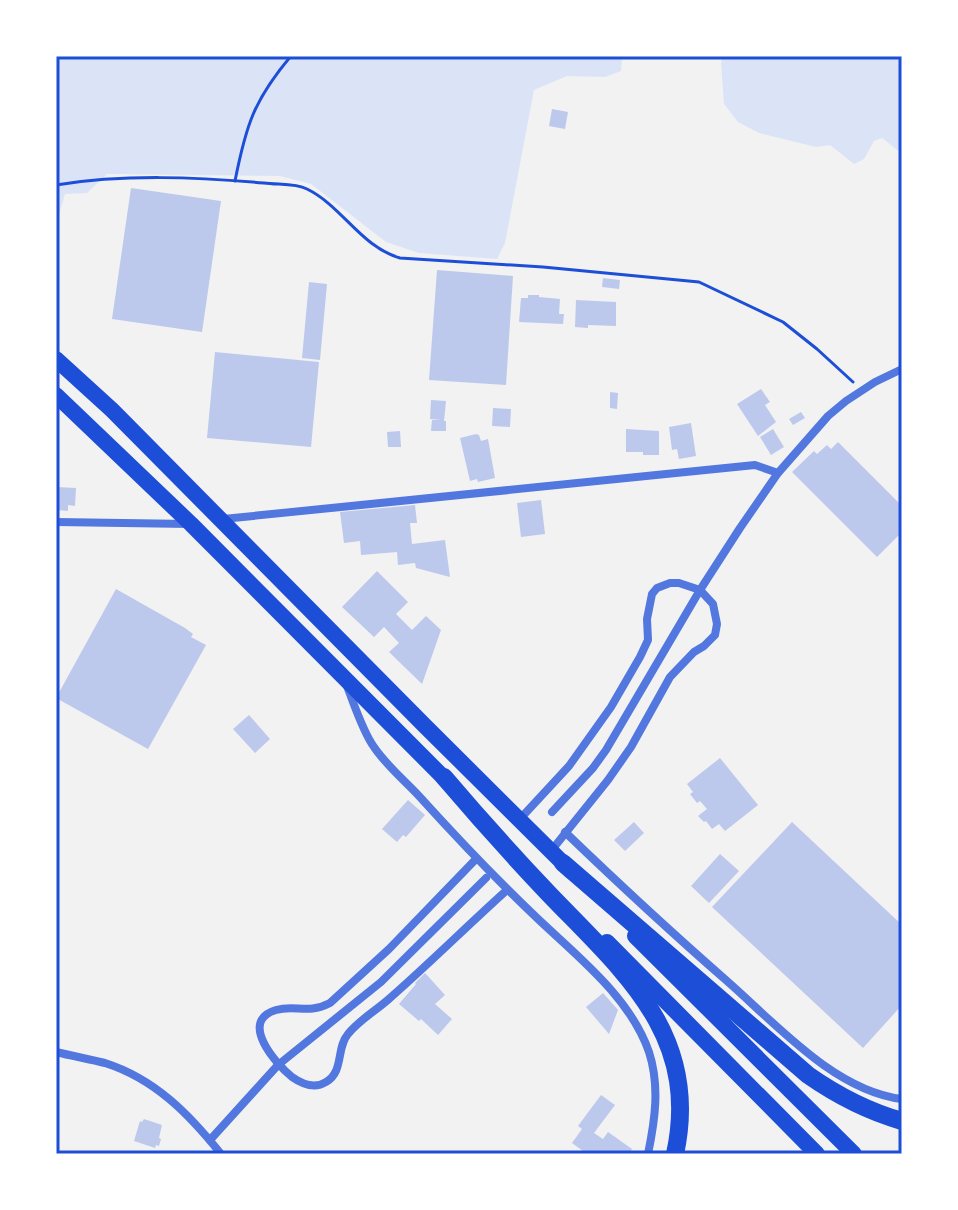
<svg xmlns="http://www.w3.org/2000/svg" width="958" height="1210" font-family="Ubuntu,sans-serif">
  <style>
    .green { fill: #dbe4f7 }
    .building { fill: #bdc9ec }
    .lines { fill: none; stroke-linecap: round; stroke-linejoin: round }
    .path { stroke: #1d4ed8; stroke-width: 3 }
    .minor { stroke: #5277de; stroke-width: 8 }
    .trunk { stroke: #1d4ed8; stroke-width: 16 }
    .motorway { stroke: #1d4ed8; stroke-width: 18 }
    .neatline { fill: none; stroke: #1d4ed8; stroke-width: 3 }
  </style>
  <rect width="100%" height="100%" fill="#f2f2f2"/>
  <!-- green -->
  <g class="green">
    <path d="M56 56H622L621 71 605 77 567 76 534 90 505 243 497 259 419 253 386 242 311 184 280 176 107 174 87 193 65 194 56 225Z"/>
    <path d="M723 56H902V151L897 150 882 138 874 141 864 159 854 164 830 145 816 147 759 133 738 122 724 104 721 63Z"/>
  </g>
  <!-- building -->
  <g class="building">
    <path d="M552 109 568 112 565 129 549 126Z"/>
    <path d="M131 188 221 201 202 332 112 319Z"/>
    <path d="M437 270 513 276 506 385 429 380Z"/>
    <path d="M603 278 620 280 619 289 602 287Z"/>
    <path d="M309 282 327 284 320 360 302 358Z"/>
    <path d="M528 295H539V297L560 299 559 314H564L563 324 519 322 521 298H528Z"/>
    <path d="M576 300 616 302V326L588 325V328L575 327Z"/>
    <path d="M215 352 319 362 311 447 207 438Z"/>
    <path d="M761 389 770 402 765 405 776 422 758 436 737 404Z"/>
    <path d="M610 392 618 393 617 409 610 408Z"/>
    <path d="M431 400 446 401 444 421H446V431H431L432 420H441L430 419Z"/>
    <path d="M493 408 511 409 510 427 492 426Z"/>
    <path d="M801 412 805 418 793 425 789 419Z"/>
    <path d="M691 423 696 456 679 459 677 449 672 450 669 427Z"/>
    <path d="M626 429 659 431V455H643V452H626Z"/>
    <path d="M773 429 784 447 771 455 760 437Z"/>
    <path d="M400 431 401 447H388L387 432Z"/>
    <path d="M476 434 479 435 481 441 488 439 495 478 478 482 477 479 470 481 460 438Z"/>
    <path d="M838 442 902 506V532L877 557 792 472 814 451 817 454 827 445 831 449Z"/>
    <path d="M56 487 76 488 75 506 68 505V511L56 510Z"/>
    <path d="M541 500 545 534 521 537 517 503Z"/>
    <path d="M415 505 417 523H410L412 544 445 540 450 577 416 568 415 563 398 565 397 552 361 555 360 541 344 543 340 512Z"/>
    <path d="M377 571 408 602 396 614 412 630 426 616 441 630 422 684 389 652 399 643 384 627 374 637 342 607Z"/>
    <path d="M116 589 185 628 193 634 191 637 206 645 148 749 56 698Z"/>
    <path d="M249 715 270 739 255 753 233 729Z"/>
    <path d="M720 758 758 805 725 831 719 824 712 829 706 821 704 822 698 816 707 809 700 801 697 803 690 794 693 792 687 784Z"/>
    <path d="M408 800 425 815 406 837 403 835 397 842 382 829Z"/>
    <path d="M634 822 644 833 625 851 614 840Z"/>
    <path d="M792 822 902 925V1005L863 1048 712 907Z"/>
    <path d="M720 854 739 871 709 903 691 886Z"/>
    <path d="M425 973 445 995 435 1004 452 1019 438 1035 421 1019 419 1021 399 1004 416 984 415 983Z"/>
    <path d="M603 993 618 1010 609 1034 586 1007Z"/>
    <path d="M601 1095 615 1105 594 1133 603 1139 608 1132 632 1149 629 1154H587L572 1143 582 1129 578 1126Z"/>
    <path d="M144 1119 162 1125 159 1138 161 1139 159 1146 156 1145 155 1148 134 1141 140 1121 142 1122Z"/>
  </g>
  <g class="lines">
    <!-- path -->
    <g class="path">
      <path d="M235 181C246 125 254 100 291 56"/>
      <path d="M56 185C124 174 196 177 264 183 278 185 295 183 307 189 342 206 361 247 400 258L543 267 699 282 783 322 817 349 853 382"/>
    </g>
    <!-- minor -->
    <g class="minor">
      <path d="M223 519 755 465 778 473"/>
      <path d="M56 522 190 524"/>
      <path d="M347 686C354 704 363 732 374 747 386 765 404 780 419 796 457 838 496 879 537 918 578 957 630 997 649 1052 660 1086 655 1120 648 1154"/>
      <path d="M552 812 593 768 606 750 700 590 740 528 778 473 828 416 846 401 875 382 902 369"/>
      <path d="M519 820 569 766 611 707 640 657 648 640 647 619 652 594 657 588 670 583H679L700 590 713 604 717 624 715 635 704 646 694 652 670 677 631 747 608 780 551 851"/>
      <path d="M565 832C618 883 672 933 727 981 776 1024 835 1091 902 1099"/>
      <path d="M476 859 389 949 330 1003C307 1015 296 1004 276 1010 238 1021 276 1064 292 1077 302 1084 315 1089 326 1082 344 1072 336 1048 348 1034 359 1020 377 1010 390 998 430 963 468 925 507 890"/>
      <path d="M56 1052C72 1056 89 1059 105 1063 155 1079 189 1114 221 1154"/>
      <path d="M210 1140 278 1065 381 982 486 878"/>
    </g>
    <!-- trunk -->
    <g class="trunk">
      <path d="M56 359 112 410 426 727 571 871"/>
      <path d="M56 395 191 524 452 786"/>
      <path d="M635 936 854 1154"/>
      <path d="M607 942 817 1154"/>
    </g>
    <!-- motorway -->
    <g class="motorway">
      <path d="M444 777C478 817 513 856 550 895 624 972 701 1035 675 1154"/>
      <path d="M563 863 808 1075C838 1096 867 1111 902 1121"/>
    </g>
  </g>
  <!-- border -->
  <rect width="958" height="1210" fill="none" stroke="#ffffff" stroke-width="116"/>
  <rect x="58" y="58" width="842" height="1094" class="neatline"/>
</svg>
